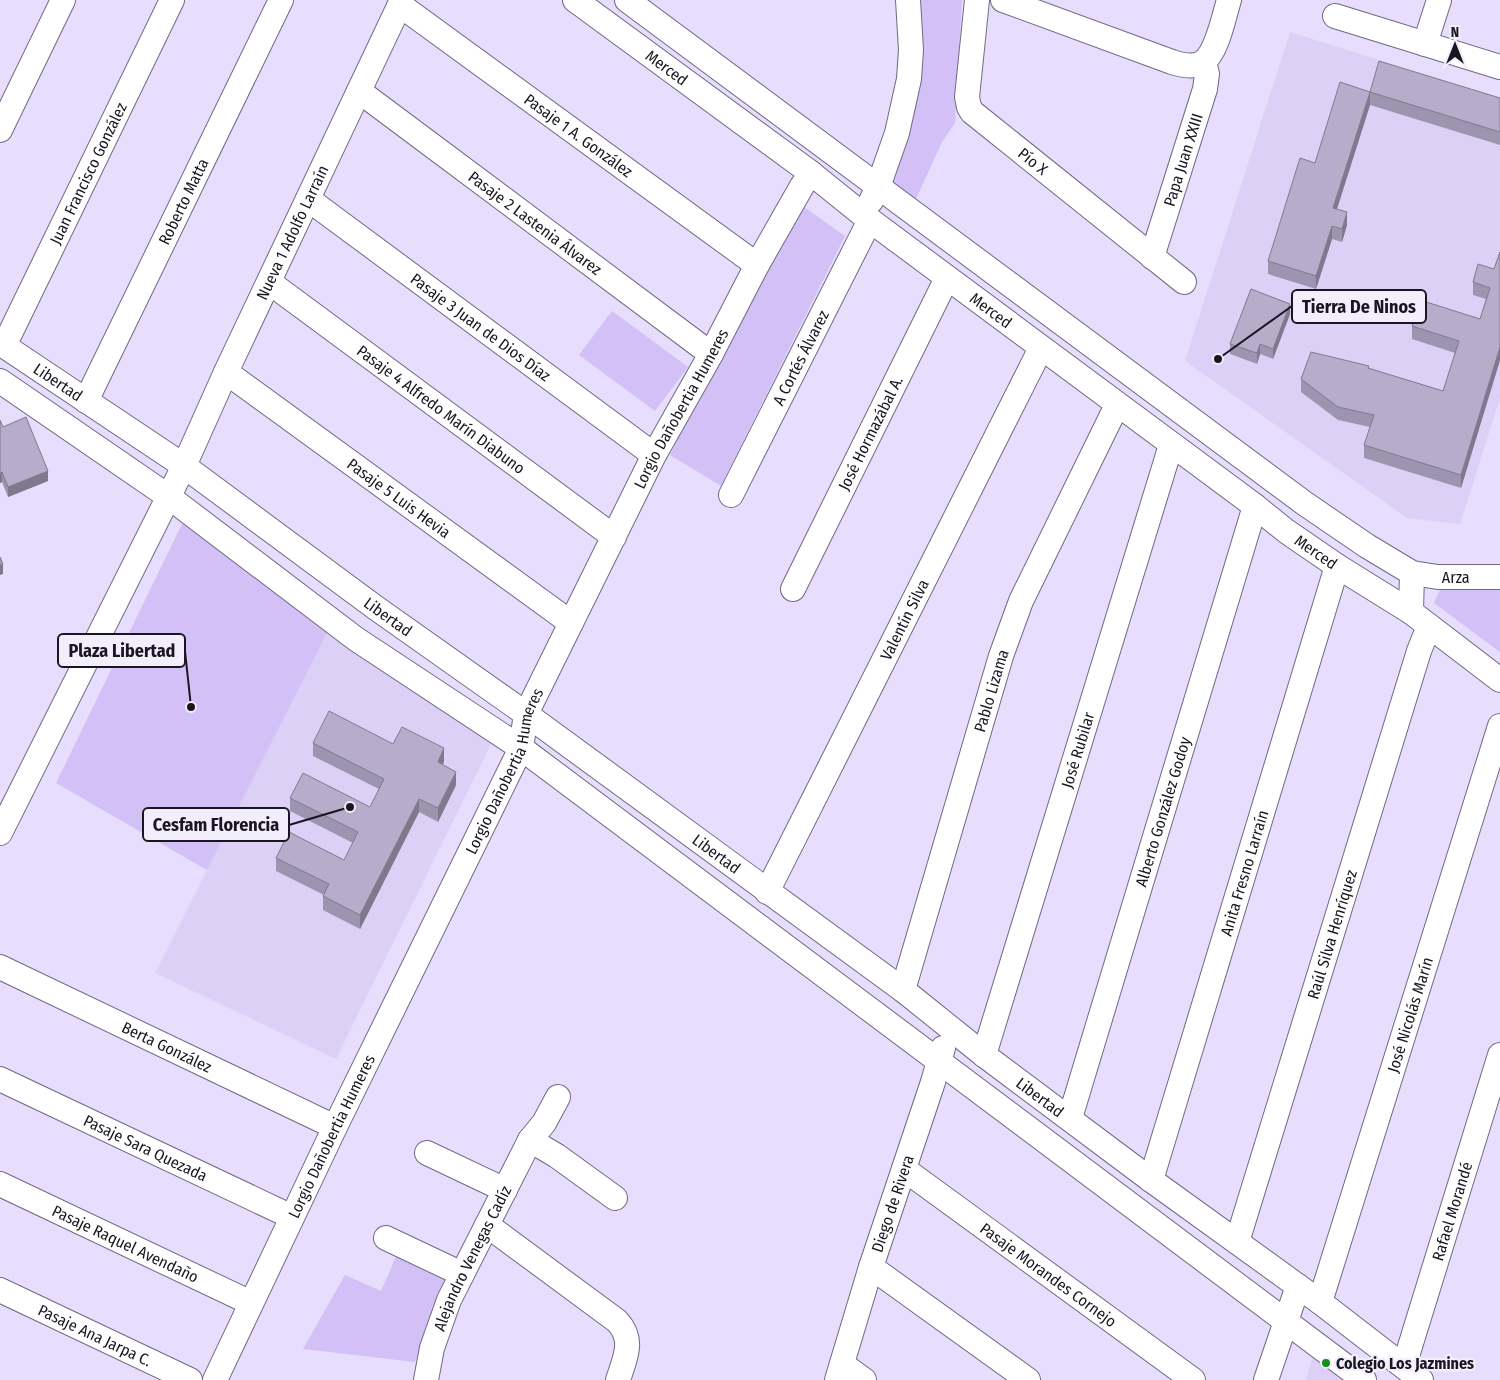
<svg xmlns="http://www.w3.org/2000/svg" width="1500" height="1380" font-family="'Fira Sans Condensed',sans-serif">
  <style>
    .built { fill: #ddd0f7 }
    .green { fill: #d3c0f6 }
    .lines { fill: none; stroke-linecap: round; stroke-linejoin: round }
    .minor-casing { stroke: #726884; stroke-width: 26 }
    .minor { stroke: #fff; stroke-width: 24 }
    .wall { fill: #9d95af }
    .shaded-wall { fill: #80798e }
    .building { fill: #b7adcb; stroke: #80798e }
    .poi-dot { fill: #15901e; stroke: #f2eefb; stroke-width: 2 }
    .labels { text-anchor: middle; stroke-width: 4.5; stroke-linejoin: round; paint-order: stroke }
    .street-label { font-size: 16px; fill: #1a1621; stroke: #f2eefb }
    .poi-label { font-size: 16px; font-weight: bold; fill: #1a1621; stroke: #f2eefb; text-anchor: start }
    .leader { fill: none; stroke: #1a1621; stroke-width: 2 }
    .callout-dot { fill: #1a1621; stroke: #f2eefb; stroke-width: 2 }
    .callout { fill: #f2eefb; stroke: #1a1621; stroke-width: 2 }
    .callout-label { font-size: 18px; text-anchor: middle; font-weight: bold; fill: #1a1621 }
  </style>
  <rect width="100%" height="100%" fill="#e7ddfc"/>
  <!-- built -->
  <g class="built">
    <path d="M1290 32 1500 98V398L1460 524 1407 518 1185 361Z"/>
    <path d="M328 631 491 744 336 1059 155 973Z"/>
    <path d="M1316 1345 1365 1380H1306Z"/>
  </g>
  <!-- green -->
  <g class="green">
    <path d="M914 0H962L955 123 942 142 915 201 892 184 908 120Z"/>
    <path d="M794 200 845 236 721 486 670 455Z"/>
    <path d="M612 311 688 367 655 411 579 355Z"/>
    <path d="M183 522 328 631 207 870 56 783Z"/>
    <path d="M1443 583 1500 588V652L1434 603Z"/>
    <path d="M399 1250 447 1275 415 1362 303 1349 345 1275 381 1291Z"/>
  </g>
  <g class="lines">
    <!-- minor casing -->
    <g class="minor-casing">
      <g id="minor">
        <path id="s1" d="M575 0 811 173 863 215 1255 506 1286 531 1337 566 1411 612 1500 680"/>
        <path d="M627 0 1304 503 1367 546 1412 573 1411 612"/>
        <path id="s2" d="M977 0 967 97 969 107 972 112 1184 282"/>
        <path d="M1003 0 1172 62C1181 65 1194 68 1203 62 1217 53 1224 16 1229 0"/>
        <path id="s3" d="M400 5 757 265"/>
        <path d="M1335 16 1500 67"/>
        <path d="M1425 44 1439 0"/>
        <path id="s4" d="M359 91 711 354"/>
        <path d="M0 130 63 0"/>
        <path id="s5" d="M308 199 654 455"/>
        <path d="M871 201 878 187 897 133 909 79 911 50 908 0"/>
        <path id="s6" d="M1152 257 1205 89 1207 74 1204 62"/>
        <path id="s7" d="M269 282 614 537"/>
        <path id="s8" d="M0 343 184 466 376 608 526 714 903 990 984 1055 1151 1180 1320 1302 1421 1380"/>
        <path id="s9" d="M4 346 172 0"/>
        <path id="s10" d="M226 372 571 623"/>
        <path d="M0 381 169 497 356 639 521 748 1364 1380"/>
        <path id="s11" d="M86 401 281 0"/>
        <path id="s12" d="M731 495 870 220"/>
        <path id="s13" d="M1412 573 1438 577H1500"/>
        <path id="s14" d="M793 589 947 278"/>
        <path id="s15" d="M0 833 184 466 226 372 402 0"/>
        <path id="s16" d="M767 892 1041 348"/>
        <path id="s17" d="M0 967 335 1127"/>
        <path id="s18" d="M903 990 1001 656 1021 601 1117 405"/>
        <path id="s19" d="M984 1055 1171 445"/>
        <path id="s20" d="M0 1079 292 1217"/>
        <path id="s21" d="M1070 1118 1255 506"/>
        <path d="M530 1140 557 1156 615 1198"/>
        <path d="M427 1153 505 1190"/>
        <path id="s22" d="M904 1169 1193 1380"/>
        <path id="s23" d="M1151 1180 1337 566"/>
        <path id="s24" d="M0 1184 251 1303"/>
        <path d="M487 1225 617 1321C635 1340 625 1358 618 1380"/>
        <path d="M386 1238 462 1274"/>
        <path id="s25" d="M1237 1242 1419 651 1429 626"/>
        <path d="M871 1267 1028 1380"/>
        <path id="s26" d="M0 1290 190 1380"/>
        <path id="s27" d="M1320 1302 1500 726"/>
        <path d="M842 1364 864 1380"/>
        <path id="s28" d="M1404 1366 1500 1055"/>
        <path id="s29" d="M215 1380 335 1127 521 748 526 714 654 455 711 354 757 265 802 186 811 173"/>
        <path id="s30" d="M426 1380 432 1348 449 1300 530 1140 544 1123 558 1097"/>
        <path id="s31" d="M837 1380 871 1267 933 1082 943 1048"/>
        <path d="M1266 1380 1298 1286"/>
      </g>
    </g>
    <!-- minor -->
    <use href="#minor" class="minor"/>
  </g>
  <!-- wall -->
  <g class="wall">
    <path d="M1370 92 1500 98V145L1370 105 1337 209 1347 225 1342 242 1332 239 1316 289 1268 274V261L1315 163Z"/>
    <path d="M1500 252V360L1461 488 1364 458V445L1370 427 1338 420 1301 392V379L1369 369 1443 391 1455 353 1412 339V326L1480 319 1486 299 1473 295V282L1494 269Z"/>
    <path d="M1290 314 1273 359 1260 354 1257 364 1230 354V344Z"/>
    <path d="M3 427 48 481 8 497 2 482 0 483Z"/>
    <path d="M313 743 393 744 444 761 443 765 456 785 438 822 419 812 360 929 323 910V896L324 895 276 871V858L344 860 353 843 290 811V798L370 807 379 789 313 756Z"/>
  </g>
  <!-- shaded-wall -->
  <g class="shaded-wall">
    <path d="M1370 92V105L1333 221V208Z"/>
    <path d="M1347 212V225L1342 242V229Z"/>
    <path d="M1332 226V239L1316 289V276Z"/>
    <path d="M1290 304V314L1273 359V349Z"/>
    <path d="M1260 344V354L1257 364V353Z"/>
    <path d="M1500 347V360L1461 488V475Z"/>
    <path d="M48 471V481L8 497V487Z"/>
    <path d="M2 472V482L0 483V473Z"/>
    <path d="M3 564V574L0 575V565Z"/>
    <path d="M444 748V761L438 776V762Z"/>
    <path d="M456 772V785L438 822V808Z"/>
    <path d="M419 799V812L360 929V915Z"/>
  </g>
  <!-- building -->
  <g class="building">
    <path d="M1379 61 1500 98V132L1370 92Z"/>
    <path d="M1340 82 1370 92 1333 208 1347 212 1342 229 1332 226 1316 276 1268 261 1300 158 1315 163Z"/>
    <path d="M1500 252V347L1461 475 1364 445 1374 415 1338 407 1301 379 1311 352 1369 366 1368 368 1443 391 1459 341 1412 326 1420 300 1480 319 1490 288 1473 282 1478 264 1494 269Z"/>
    <path d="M1251 289 1290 304 1273 349 1260 344 1257 353 1230 344Z"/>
    <path d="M26 417 48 471 8 487 2 472 0 473V420L3 427Z"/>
    <path d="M0 557 3 564 0 565Z"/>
    <path d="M329 711 393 744 402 727 444 748 438 762 456 772 438 808 419 799 360 915 323 896 329 884 276 858 289 832 344 860 358 832 290 798 303 773 370 807 384 779 313 743Z"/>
  </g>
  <!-- markers -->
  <circle class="poi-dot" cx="1326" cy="1363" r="5"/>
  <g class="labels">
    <!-- street labels -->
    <g class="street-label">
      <text dy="6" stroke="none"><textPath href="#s1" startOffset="114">Merced</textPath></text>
      <text dy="6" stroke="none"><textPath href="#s3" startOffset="221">Pasaje 1 A. González</textPath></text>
      <text dy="6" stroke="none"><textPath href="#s6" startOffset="102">Papa Juan XXIII</textPath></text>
      <text dy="6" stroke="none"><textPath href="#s2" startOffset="192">Pío X</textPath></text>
      <text dy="6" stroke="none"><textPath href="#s9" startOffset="192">Juan Francisco González</textPath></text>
      <text dy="6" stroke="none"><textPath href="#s11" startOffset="222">Roberto Matta</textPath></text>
      <text dy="6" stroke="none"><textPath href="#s4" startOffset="220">Pasaje 2 Lastenia Álvarez</textPath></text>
      <text dy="6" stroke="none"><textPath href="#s15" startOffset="668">Nueva 1 Adolfo Larraín</textPath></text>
      <text dy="6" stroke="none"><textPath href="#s1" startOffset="519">Merced</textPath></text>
      <text dy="6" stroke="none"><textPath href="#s5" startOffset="215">Pasaje 3 Juan de Dios Díaz</textPath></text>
      <text dy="6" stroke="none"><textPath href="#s12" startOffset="154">A Cortés Álvarez</textPath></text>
      <text dy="6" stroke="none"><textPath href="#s8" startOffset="70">Libertad</textPath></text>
      <text dy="6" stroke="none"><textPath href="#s29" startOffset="1079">Lorgio Dañobertia Humeres</textPath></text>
      <text dy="6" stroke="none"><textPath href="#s7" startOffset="214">Pasaje 4 Alfredo Marín Diabuno</textPath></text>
      <text dy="6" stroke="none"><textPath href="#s14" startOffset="174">José Hormazábal A.</textPath></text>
      <text dy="6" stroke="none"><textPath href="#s10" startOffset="214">Pasaje 5 Luis Hevia</textPath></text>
      <text dy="6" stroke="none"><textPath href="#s1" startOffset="924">Merced</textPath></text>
      <text dy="6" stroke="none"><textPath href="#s13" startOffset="44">Arza</textPath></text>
      <text dy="6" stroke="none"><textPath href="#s8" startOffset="475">Libertad</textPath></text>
      <text dy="6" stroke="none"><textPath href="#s16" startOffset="305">Valentín Silva</textPath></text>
      <text dy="6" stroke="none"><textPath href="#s18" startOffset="312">Pablo Lizama</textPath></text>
      <text dy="6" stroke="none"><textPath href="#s19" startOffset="319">José Rubilar</textPath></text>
      <text dy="6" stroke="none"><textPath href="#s29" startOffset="675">Lorgio Dañobertia Humeres</textPath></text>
      <text dy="6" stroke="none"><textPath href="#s21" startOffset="320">Alberto González Godoy</textPath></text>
      <text dy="6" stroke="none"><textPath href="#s8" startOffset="880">Libertad</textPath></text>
      <text dy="6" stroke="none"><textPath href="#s23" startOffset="321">Anita Fresno Larraín</textPath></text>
      <text dy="6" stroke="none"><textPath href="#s25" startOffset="322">Raúl Silva Henríquez</textPath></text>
      <text dy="6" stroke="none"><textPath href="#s27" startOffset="301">José Nicolás Marín</textPath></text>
      <text dy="6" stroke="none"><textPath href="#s17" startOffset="185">Berta González</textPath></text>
      <text dy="6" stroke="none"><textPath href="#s8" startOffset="1285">Libertad</textPath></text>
      <text dy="6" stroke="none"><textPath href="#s29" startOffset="270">Lorgio Dañobertia Humeres</textPath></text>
      <text dy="6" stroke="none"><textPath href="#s20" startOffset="161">Pasaje Sara Quezada</textPath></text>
      <text dy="6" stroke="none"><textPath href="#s31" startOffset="185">Diego de Rivera</textPath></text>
      <text dy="6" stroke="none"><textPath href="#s28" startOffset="162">Rafael Morandé</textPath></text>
      <text dy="6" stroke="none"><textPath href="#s24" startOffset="139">Pasaje Raquel Avendaño</textPath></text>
      <text dy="6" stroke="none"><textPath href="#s30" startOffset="131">Alejandro Venegas Cadíz</textPath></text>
      <text dy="6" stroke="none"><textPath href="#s22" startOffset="179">Pasaje Morandes Cornejo</textPath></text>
      <text dy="6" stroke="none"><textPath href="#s26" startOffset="105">Pasaje Ana Jarpa C.</textPath></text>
    </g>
    <!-- poi labels -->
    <g class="poi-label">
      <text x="1336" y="1369">Colegio Los Jazmines</text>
    </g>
  </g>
  <!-- callouts -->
  <path class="leader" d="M1218 359L1292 306M191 707L185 651M350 807L289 825"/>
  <g class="callout-dot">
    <circle cx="1218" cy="359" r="5"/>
    <circle cx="191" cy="707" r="5"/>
    <circle cx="350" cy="807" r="5"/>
  </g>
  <g class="callout">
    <rect x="1292" y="290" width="134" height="33" rx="5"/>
    <rect x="58" y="634" width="127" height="33" rx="5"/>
    <rect x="143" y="808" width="146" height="33" rx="5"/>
  </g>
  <g class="callout-label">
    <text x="1359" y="313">Tierra De Ninos</text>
    <text x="122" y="657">Plaza Libertad</text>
    <text x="216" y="831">Cesfam Florencia</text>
  </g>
  <!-- north arrow -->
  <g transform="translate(1455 45)" stroke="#f2eefb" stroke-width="4" paint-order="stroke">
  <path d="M0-4L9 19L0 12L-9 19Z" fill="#1a1621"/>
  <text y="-8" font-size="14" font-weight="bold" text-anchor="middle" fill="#1a1621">N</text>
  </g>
</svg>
